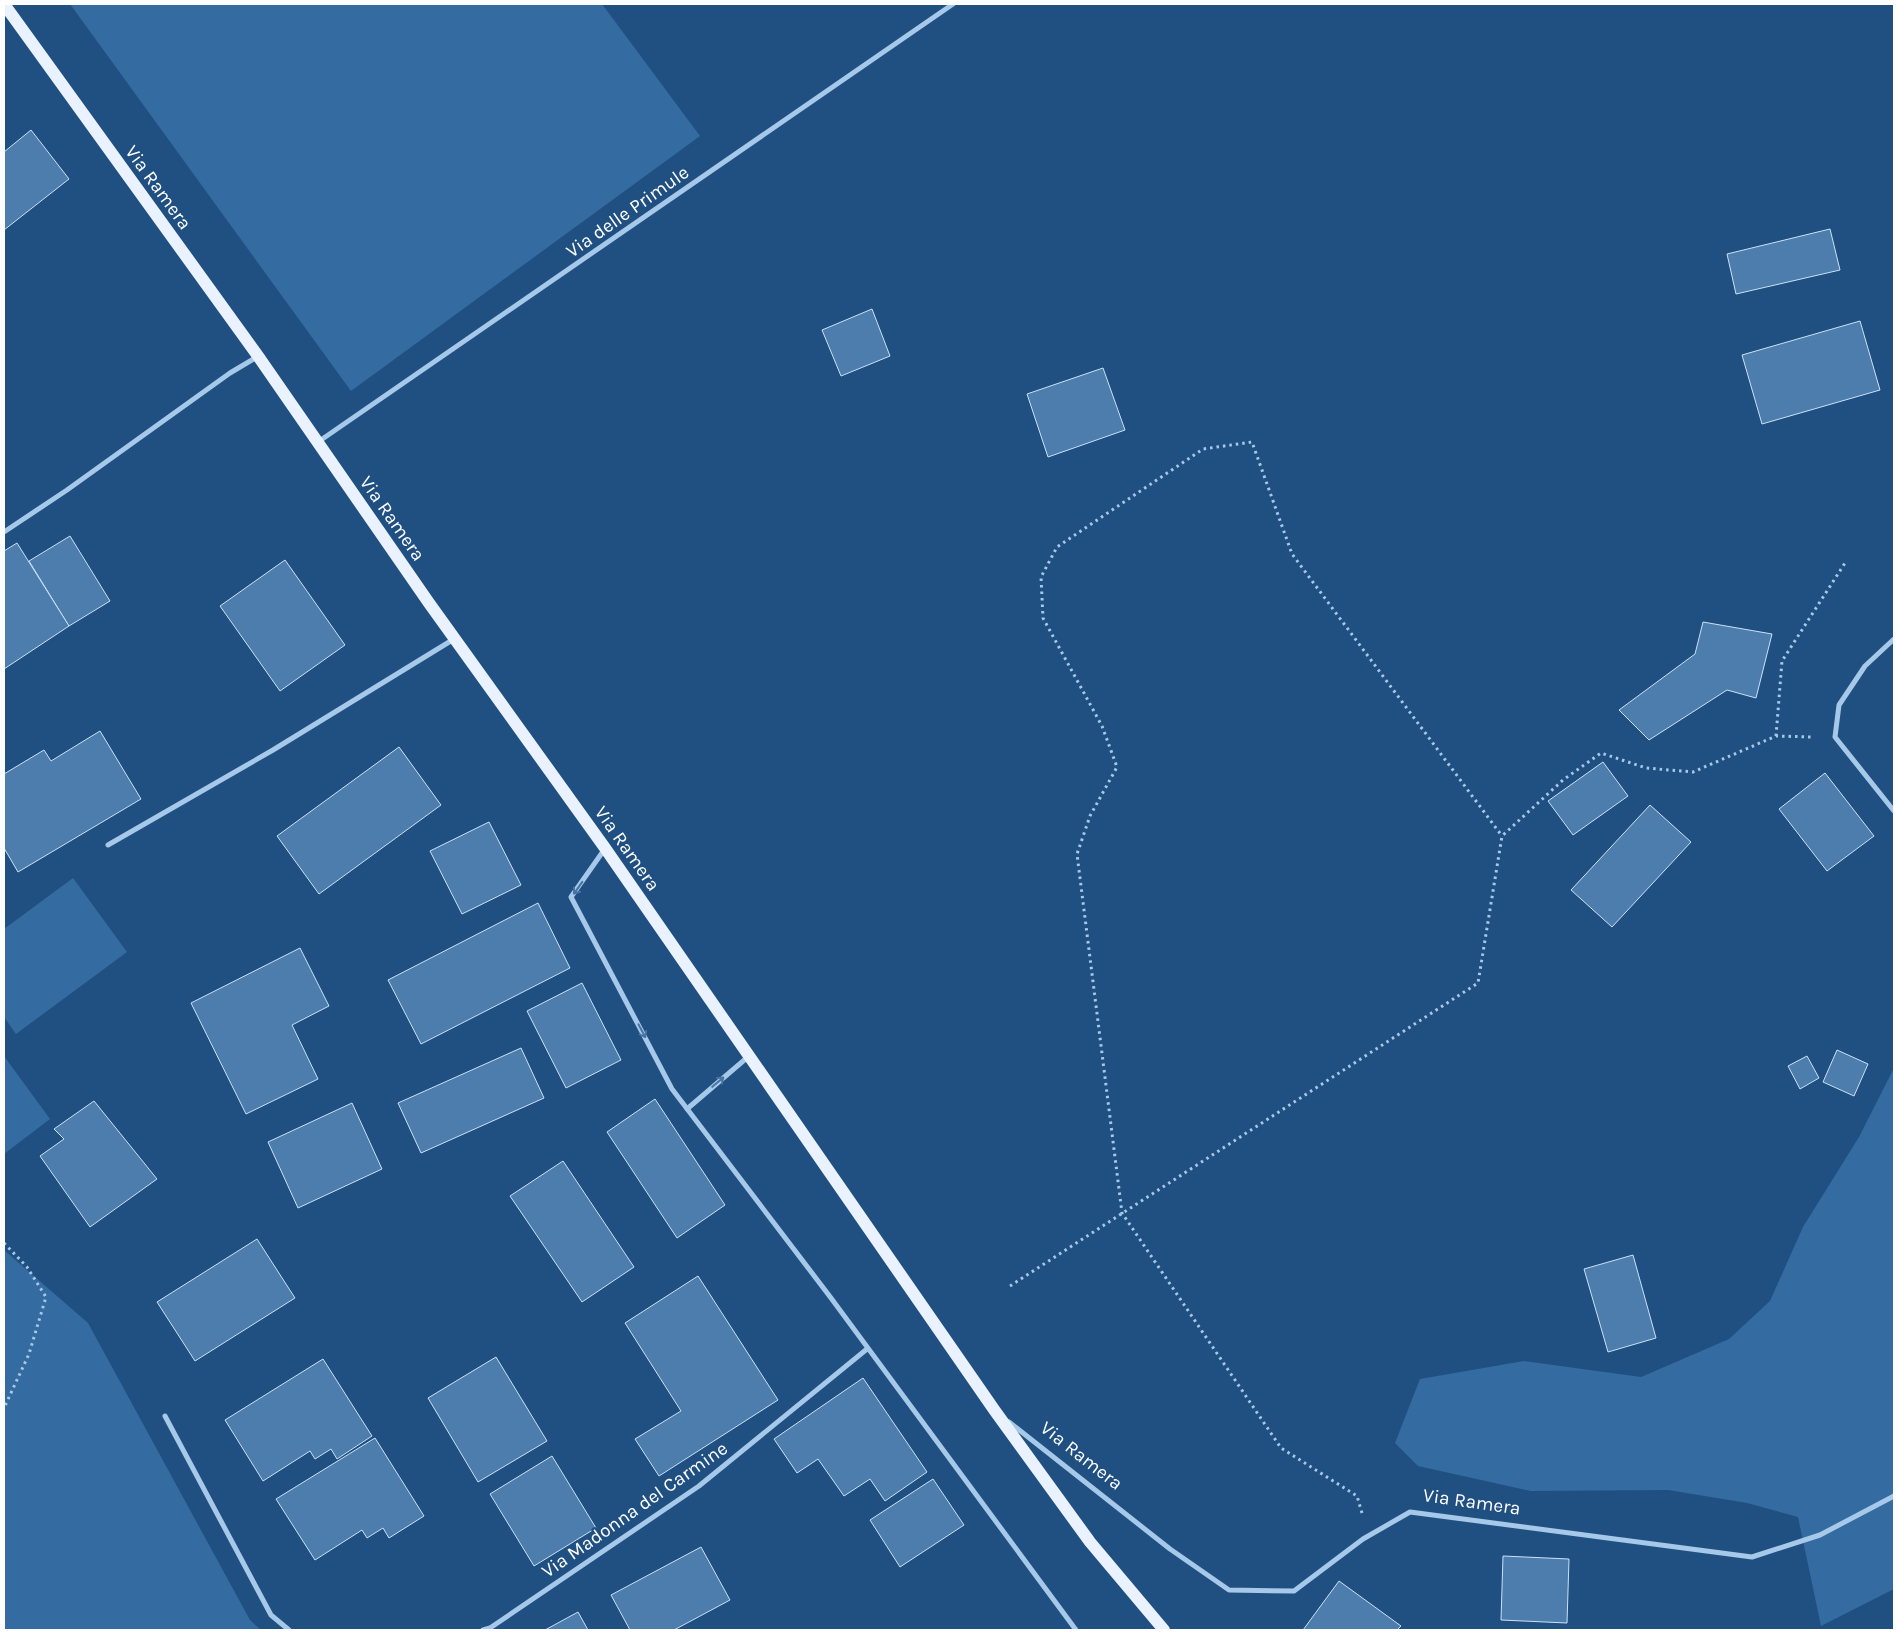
<svg xmlns="http://www.w3.org/2000/svg" width="1898" height="1634" font-family="Karla,sans-serif">
  <style>
    .green { fill: #346ba0 }
    .building { fill: #4c7dad; stroke: #cbe1f7 }
    .lines { fill: none; stroke-linecap: round; stroke-linejoin: round }
    .path { stroke: #a6c8e9; stroke-width: 3; stroke-dasharray: 2.5 4; stroke-linecap: butt }
    .minor { stroke: #a6c8e9; stroke-width: 5 }
    .primary { stroke: #e9f2fe; stroke-width: 12 }
    .oneway { stroke: #4874a1 }
    .labels { text-anchor: middle; stroke-width: 4.5; stroke-linejoin: round; paint-order: stroke }
    .street-label { font-size: 19px; fill: #fff; stroke: #205082 }
  </style>
  <rect width="100%" height="100%" fill="#205082"/>
  <!-- green -->
  <g class="green">
    <path d="M70 4H602L700 136 351 391Z"/>
    <path d="M73 878 127 952 16 1034 4 1017V929Z"/>
    <path d="M4 1056 50 1119 4 1154Z"/>
    <path d="M1894 1068V1589L1821 1626 1798 1517 1747 1503 1668 1490 1531 1491 1418 1466 1395 1443 1420 1379 1524 1361 1641 1377 1729 1339 1770 1301 1803 1227 1859 1137Z"/>
    <path d="M4 1250 88 1323 250 1620 261 1630H4Z"/>
  </g>
  <!-- building -->
  <g class="building">
    <path d="M31 130 69 179 4 230V152Z"/>
    <path d="M1830 229 1840 270 1736 294 1727 254Z"/>
    <path d="M872 309 890 356 841 376 822 330Z"/>
    <path d="M1860 321 1880 390 1762 424 1742 355Z"/>
    <path d="M1103 368 1125 430 1048 457 1027 394Z"/>
    <path d="M70 536 110 601 69 626 29 561Z"/>
    <path d="M17 543 69 626 4 669V551Z"/>
    <path d="M285 560 345 645 280 691 220 606Z"/>
    <path d="M1703 622 1772 634 1756 698 1727 690 1649 740 1619 710 1695 654Z"/>
    <path d="M100 731 141 799 18 872 4 848V774L44 750 51 761Z"/>
    <path d="M399 747 441 805 319 894 277 836Z"/>
    <path d="M1603 762 1628 796 1573 835 1548 801Z"/>
    <path d="M1825 773 1874 836 1827 871 1779 809Z"/>
    <path d="M1650 805 1691 842 1612 927 1571 890Z"/>
    <path d="M489 822 521 885 462 914 430 851Z"/>
    <path d="M538 903 570 968 421 1044 388 980Z"/>
    <path d="M300 948 329 1006 292 1025 318 1079 246 1114 191 1003Z"/>
    <path d="M582 983 621 1060 566 1088 527 1011Z"/>
    <path d="M521 1048 544 1098 421 1153 398 1103Z"/>
    <path d="M1837 1050 1868 1064 1854 1096 1823 1082Z"/>
    <path d="M1807 1056 1819 1078 1800 1089 1788 1066Z"/>
    <path d="M655 1099 725 1205 677 1238 607 1132Z"/>
    <path d="M94 1101 157 1179 90 1227 40 1156 64 1139 54 1129Z"/>
    <path d="M352 1103 382 1169 298 1208 268 1142Z"/>
    <path d="M563 1161 634 1267 582 1302 510 1196Z"/>
    <path d="M257 1239 295 1298 195 1361 157 1302Z"/>
    <path d="M1633 1255 1656 1338 1608 1352 1584 1269Z"/>
    <path d="M698 1276 778 1400 659 1476 635 1439 681 1411 625 1323Z"/>
    <path d="M496 1357 547 1441 478 1482 428 1398Z"/>
    <path d="M323 1359 372 1436 337 1459 331 1449 315 1459 310 1451 263 1481 225 1420Z"/>
    <path d="M863 1378 927 1472 885 1501 870 1479 844 1496 818 1459 797 1473 774 1439Z"/>
    <path d="M375 1438 424 1516 389 1538 383 1528 367 1538 362 1530 315 1560 276 1499Z"/>
    <path d="M552 1456 596 1528 534 1566 490 1494Z"/>
    <path d="M933 1479 964 1525 900 1567 870 1520Z"/>
    <path d="M701 1547 730 1600 674 1630H630L611 1595Z"/>
    <path d="M1503 1556 1569 1559 1567 1623 1501 1620Z"/>
    <path d="M1339 1581 1401 1626 1397 1630H1303Z"/>
    <path d="M578 1612 588 1630H545Z"/>
  </g>
  <g class="lines">
    <!-- path -->
    <g class="path">
      <path d="M1776 736 1782 661 1845 563"/>
      <path d="M4 1243 27 1267 46 1297 29 1354 4 1408"/>
      <path d="M1010 1286 1478 983 1502 836 1563 780 1601 753 1646 768 1693 772 1776 736 1812 737"/>
      <path d="M1362 1513 1357 1496 1281 1448 1122 1213 1077 854 1090 816 1117 767 1102 726 1043 618 1041 577 1057 547 1203 449 1252 442 1292 554 1502 836"/>
    </g>
    <!-- minor -->
    <g class="minor">
      <path d="M318 442 953 4"/>
      <path d="M4 532 67 490 230 373 257 357"/>
      <path d="M1894 639 1865 666 1839 705 1835 737 1894 811"/>
      <path d="M108 845 273 750 454 639"/>
      <path d="M604 850 571 897 672 1089 831 1298 1076 1630"/>
      <path d="M687 1109 749 1056"/>
      <path d="M165 1416 271 1615 289 1630"/>
      <path d="M1009 1422 1170 1549 1229 1590 1294 1591 1363 1539 1410 1512 1752 1557 1820 1535 1894 1496"/>
      <path d="M483 1630 490 1628 699 1486 867 1349"/>
    </g>
    <!-- primary -->
    <path class="primary" d="M4 4 258 356 429 603 605 848 995 1411 1090 1542 1164 1630"/>
  </g>
  <!-- one-way arrows -->
  <defs><path id="oneway-shaft" d="M-6 0H5M1.5-3L5.5 0L1.5 3" fill="none" stroke-width="1.6" stroke-linecap="round" stroke-linejoin="round" transform="scale(1.25)"/></defs>
  <g class="oneway">
    <use href="#oneway-shaft" transform="translate(578 888) rotate(125)"/>
    <use href="#oneway-shaft" transform="translate(642 1031) rotate(62)"/>
    <use href="#oneway-shaft" transform="translate(718 1082) rotate(-40)"/>
  </g>
  <g class="labels">
    <!-- street labels -->
    <g class="street-label">
      <text transform="translate(159 187) rotate(54)" y="7">Via Ramera</text>
      <text transform="translate(627 211) rotate(-35)" y="7">Via delle Primule</text>
      <text transform="translate(393 518) rotate(55)" y="7">Via Ramera</text>
      <text transform="translate(628 848) rotate(55)" y="7">Via Ramera</text>
      <text transform="translate(1082 1455) rotate(38)" y="7">Via Ramera</text>
      <text transform="translate(1472 1501) rotate(8)" y="7">Via Ramera</text>
      <text transform="translate(634 1509) rotate(-35)" y="7">Via Madonna del Carmine</text>
    </g>
  </g>
  <!-- border -->
  <rect width="1898" height="1634" fill="none" stroke="#ffffff" stroke-width="10"/>
</svg>
